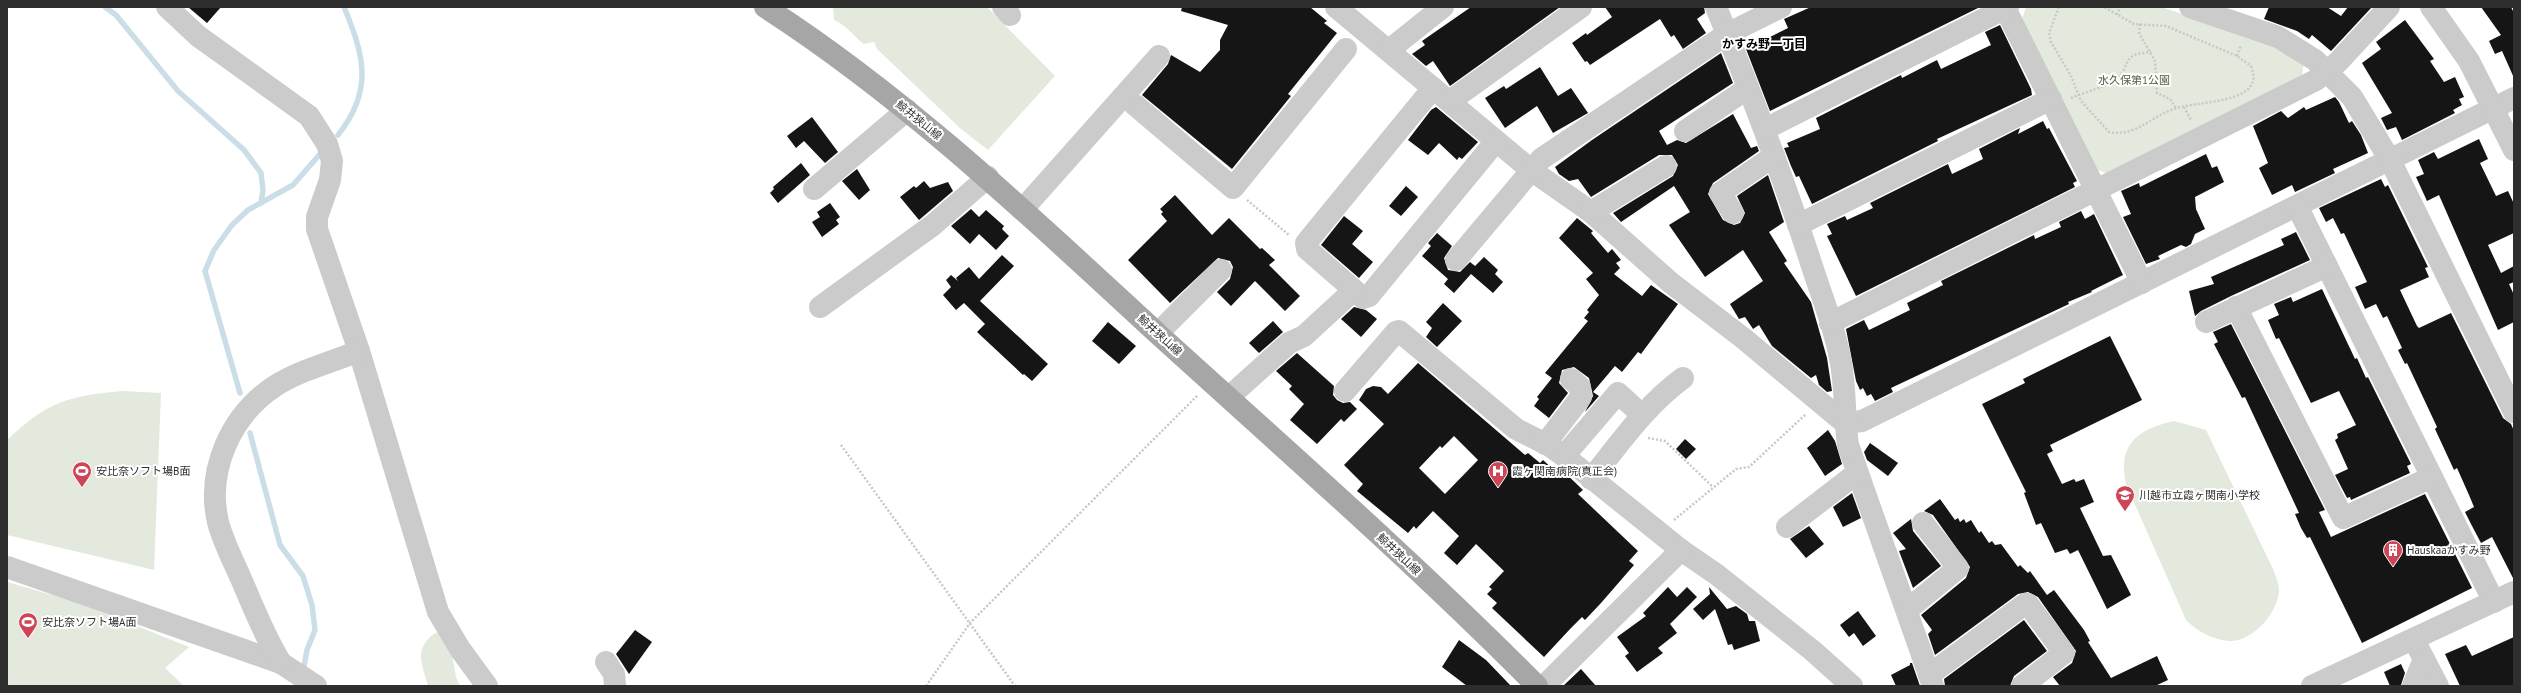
<svg xmlns="http://www.w3.org/2000/svg" width="2521" height="693" font-family="'PT Sans','Noto Sans JP',sans-serif">
  <style>
    .green { fill: #e4e9dd }
    .lines { fill: none; stroke-linecap: round; stroke-linejoin: round }
    .stream { stroke: #cbdee7; stroke-width: 5.5 }
    .building { fill: #151515; fill-rule: evenodd }
    .path { stroke: #c8c8c8; stroke-width: 2.5; stroke-dasharray: 2 2; stroke-linecap: butt }
    .minor { stroke: #cbcbcb; stroke-width: 22 }
    .major { stroke: #a6a6a6; stroke-width: 22 }
    .labels { text-anchor: middle; stroke-width: 4; stroke-linejoin: round; paint-order: stroke }
    .park-label { font-size: 11px; fill: #536441; stroke: #fff }
    .street-label { font-size: 11px; fill: #2e2e2e; stroke: #fff }
    .poi-label { font-size: 11px; fill: #2e2e2e; stroke: #fff; text-anchor: start }
    .neighbourhood-label { font-size: 12px; font-weight: bold; fill: #000; stroke: #fff }
  </style>
  <rect width="100%" height="100%" fill="#fff"/>
  <!-- green -->
  <g class="green">
    <path d="M833 7H987L1055 76 988 150 961 129 877 49 874 42 864 44C852 35 850 28 834 20Z"/>
    <path d="M2026 7H2161L2273 44 2304 61 2302 77 2110 174 2097 170 2022 19Z"/>
    <path d="M122 391 161 393 154 570 7 535V440C47 402 67 396 122 391Z"/>
    <path d="M2174 421 2206 430 2273 569C2275 575 2279 583 2279 589 2279 612 2253 642 2229 641 2213 640 2197 631 2186 620L2126 484C2117 444 2138 429 2174 421Z"/>
    <path d="M7 582 80 603 189 647 165 668 184 686H7Z"/>
    <path d="M441 631 451 649 456 677 460 686H428C426 677 420 663 421 654 422 644 431 633 441 631Z"/>
  </g>
  <g class="lines">
    <!-- stream -->
    <g class="stream">
      <path d="M105 7 116 15 178 91 244 150 261 173 263 190 261 203"/>
      <path d="M338 135C374 90 364 55 344 7"/>
      <path d="M240 393 205 271 214 250 232 225 248 210 293 185 320 154"/>
      <path d="M250 433 280 545 303 576 312 605 315 630 307 650 303 672"/>
    </g>
  </g>
  <!-- building -->
  <g class="building">
    <path d="M188 7H221L207 23Z"/>
    <path d="M1182 7H1310L1327 21 1324 23 1337 33 1288 94 1291 96 1232 169 1142 95 1168 64 1171 55 1200 72 1220 50V40L1228 25 1181 11Z"/>
    <path d="M1471 7H1560L1450 86 1433 61 1426 66 1412 54 1425 45 1422 41Z"/>
    <path d="M1605 7H1704L1705 13 1697 19 1706 33 1683 49 1674 35 1671 37 1660 19 1590 65 1587 61 1585 62 1572 43 1586 33 1587 35 1612 17Z"/>
    <path d="M1811 7H1980L1770 111 1746 49 1788 28 1784 19Z"/>
    <path d="M2269 7H2327L2341 16 2348 7H2372L2331 51 2312 35 2309 39 2297 31 2264 19Z"/>
    <path d="M2481 7H2511L2514 13V78L2502 51 2495 54 2489 41 2501 35Z"/>
    <path d="M2405 20 2434 59 2430 61 2444 82 2455 77 2464 97 2459 99 2462 105 2453 110 2455 113 2402 140 2396 127 2387 130 2381 118 2392 113 2362 63 2381 49 2376 42Z"/>
    <path d="M2000 25 2031 89 2032 95 1937 139 1938 141 1812 204 1799 176 1796 177 1791 166 1784 148 1789 147 1787 143 1820 129 1816 118 1901 75 1902 78 1937 60 1941 69 1991 45 1985 32Z"/>
    <path d="M1721 53 1733 83 1659 131 1667 145 1677 140 1686 143 1733 114 1751 148 1757 146 1759 151 1713 183 1708 194 1723 220 1734 225 1740 223 1745 213 1737 196 1768 175 1784 222 1769 232 1787 261 1784 263 1811 302 1827 358 1832 391 1827 392 1819 385 1816 375 1811 378 1772 346 1759 325 1753 329 1745 317 1739 319 1730 304 1763 281 1743 250 1705 277 1669 225 1690 212 1674 186 1621 222 1613 213 1673 176 1678 165 1672 155H1659L1591 197 1578 179 1569 181 1559 174 1555 167 1592 140Z"/>
    <path d="M1540 67 1558 96 1571 88 1588 113 1553 133 1537 106 1505 128 1485 98 1504 86 1506 89Z"/>
    <path d="M2335 97 2339 102 2349 123 2352 121 2361 135 2368 153 2333 169 2335 173 2295 192 2292 185 2272 195 2259 168 2268 163 2253 126 2281 111 2288 118 2304 107 2306 110Z"/>
    <path d="M1436 107 1478 142 1462 159 1459 157 1457 160 1439 143 1428 155 1408 140 1431 110Z"/>
    <path d="M812 117 838 152 825 163 804 141 796 148 787 136Z"/>
    <path d="M2043 121 2047 129 2049 128 2077 181 2073 183 2075 187 1856 296 1827 236 1832 234 1827 224 1845 216 1847 220 1873 208 1870 203 1948 164 1952 174 1983 159 1979 149 2020 128 2018 134Z"/>
    <path d="M2479 139 2488 159 2480 163 2496 196 2508 191 2514 204V233L2488 245 2501 273 2514 266V282L2509 284 2514 295V322L2498 330 2439 195 2427 201 2416 177 2424 174 2418 160 2434 152 2438 159Z"/>
    <path d="M2206 154 2212 168 2217 166 2224 182 2195 197 2196 209 2205 229 2195 234 2191 244 2186 247 2181 245 2158 256 2160 259 2146 264 2123 217 2131 214 2121 191 2139 183 2140 187Z"/>
    <path d="M801 163 810 175 778 203 770 193 774 189 773 187Z"/>
    <path d="M857 169 870 190 859 200 842 181Z"/>
    <path d="M2381 179 2385 187 2388 185 2428 267 2425 268 2429 277 2400 290 2417 326 2419 328 2451 313 2503 418 2511 424 2514 431V580L2492 537 2481 543 2471 524 2465 512 2474 507 2469 495 2457 468 2454 470 2435 429 2437 427 2407 363 2405 364 2398 350 2402 348 2387 316 2383 318 2376 304 2365 309 2355 287 2367 282 2344 233 2341 234 2333 218 2326 222 2319 208Z"/>
    <path d="M924 181 930 188 948 182 953 191 919 220 900 197 914 186 916 188Z"/>
    <path d="M1406 186 1418 197 1401 216 1389 206Z"/>
    <path d="M1175 195 1212 235 1229 218 1260 249 1262 248 1275 260 1269 265 1300 296 1285 311 1255 281 1231 306 1217 292 1230 279 1233 267 1230 261 1218 258 1170 303 1128 260 1167 221 1161 214 1163 212 1160 209Z"/>
    <path d="M830 203 840 217 836 220 839 224 822 237 812 222 820 217 817 212Z"/>
    <path d="M971 209 979 217 986 210 1004 226 1002 229 1009 236 996 250 979 234 970 244 951 226Z"/>
    <path d="M2081 211 2085 219 2094 214 2123 275 2091 291 2092 292 2068 302 2069 304 1891 388 1893 392 1875 401 1871 394 1867 396 1863 388 1860 390 1856 381 1846 329 1864 320 1869 330 1910 310 1907 303 1943 285 1941 281 2034 235 2035 239 2061 227 2059 222Z"/>
    <path d="M1344 216 1363 231 1352 244 1373 262 1359 278 1321 245Z"/>
    <path d="M1577 218 1593 231 1591 233 1608 253 1612 249 1621 260 1616 263 1620 268 1614 274 1642 296 1651 285 1678 304 1641 354 1638 352 1622 372 1615 366 1593 392 1599 396 1585 412 1593 396 1589 378 1574 367 1562 370 1559 383 1568 393 1549 418 1534 406 1539 399 1537 397 1552 378 1545 373 1588 321 1584 318 1589 312 1587 310 1599 295 1586 279 1593 273 1559 238Z"/>
    <path d="M2296 232 2310 260 2231 296 2201 311 2195 316 2189 291 2214 284 2211 277 2284 245 2281 239Z"/>
    <path d="M1437 233 1452 246 1444 258 1448 270 1460 272 1470 262 1475 266 1484 257 1498 270 1495 274 1503 282 1493 293 1471 274 1454 293 1444 284 1448 279 1422 256 1431 246 1428 243Z"/>
    <path d="M1002 255 1014 266 980 301 1048 364 1032 381 1024 374 1023 375 977 332 985 324 964 303 956 310 943 295 951 287 946 280 951 275 958 281 956 278 969 267 979 279Z"/>
    <path d="M2322 289 2355 359 2357 358 2366 378 2368 377 2411 464 2407 466 2410 473 2351 500 2350 497 2347 498 2335 475 2348 469 2335 440 2338 438 2337 434 2356 425 2339 391 2311 403 2279 338 2276 339 2268 320 2279 315 2274 304 2291 297 2293 302Z"/>
    <path d="M1443 303 1462 321 1437 347 1426 337 1432 328 1426 322Z"/>
    <path d="M1354 307 1366 310 1377 319 1361 337 1341 319Z"/>
    <path d="M1273 321 1283 332 1259 353 1249 343Z"/>
    <path d="M1108 322 1136 346 1119 364 1092 341Z"/>
    <path d="M2231 324 2325 510 2319 512 2331 537 2425 494 2472 588 2362 643 2310 537 2307 538 2301 528 2295 514 2299 513 2245 397 2242 398 2214 344 2218 342 2213 332Z"/>
    <path d="M2110 336 2142 400 2050 445 2053 451 2047 454 2062 484 2074 479 2076 482 2084 479 2094 502 2080 508 2103 556 2111 555 2131 595 2107 609 2078 550 2070 554 2067 549 2055 553 2041 523 2036 525 2024 493 2026 492 1982 404 2025 383 2023 379Z"/>
    <path d="M1297 353 1334 386 1333 395 1337 400 1343 403 1350 402 1357 409 1344 422 1341 419 1317 444 1290 420 1304 404 1289 389 1292 386 1276 371Z"/>
    <path d="M1418 363 1525 455 1528 453 1540 463 1543 460 1555 471 1558 467 1563 471 1583 490 1578 494 1638 551 1629 561 1634 565 1601 603 1585 620 1582 617 1571 628 1544 657 1492 608 1497 603 1487 594 1492 589 1489 587 1504 571 1476 544 1457 565 1444 553 1459 536 1433 511 1416 529 1414 526 1408 533 1357 491 1363 484 1344 465 1384 424 1359 400 1366 389 1373 386 1381 387 1388 394ZM1454 436 1478 460 1445 494 1419 468 1440 446 1442 448Z"/>
    <path d="M1828 430 1835 441 1842 464 1825 476 1807 448Z"/>
    <path d="M1685 439 1696 449 1686 459 1676 449Z"/>
    <path d="M1870 443 1898 463 1888 476 1867 460 1864 452Z"/>
    <path d="M1852 493 1861 518 1843 527 1833 507Z"/>
    <path d="M1940 499 1955 520 1958 518 1960 522 1964 519 1966 523 1971 520 1979 533 1981 531 1989 543 1992 541 1995 545 2001 544 2018 567 2020 565 2028 573 2030 571 2047 595 2054 590 2084 630 2090 641 2088 642 2111 678 2157 656 2168 680 2155 686H2060L2053 677 2072 663 2076 651 2038 597 2028 592 2018 594 1935 655 1928 634 1932 630 1921 615 1966 578 1970 567 1933 515 1924 511Z"/>
    <path d="M1911 519 1913 531 1941 566 1913 588 1899 551 1906 549 1893 533Z"/>
    <path d="M1809 526 1824 544 1806 558 1790 539Z"/>
    <path d="M1668 587 1677 597 1687 587 1697 597 1670 624 1677 633 1658 648 1663 653 1637 672 1625 656 1629 653 1617 637 1646 616 1643 613Z"/>
    <path d="M1709 587 1727 609 1736 606 1747 614 1749 621H1755L1760 641 1734 650 1732 644 1728 645 1715 609 1703 620 1693 609 1710 594Z"/>
    <path d="M1858 611 1876 636 1863 646 1854 633 1849 637 1840 625Z"/>
    <path d="M2024 620 2047 651 2014 676 2010 686H1945L1944 679Z"/>
    <path d="M635 630 652 642 629 674 616 654Z"/>
    <path d="M2514 637V686H2460L2445 654 2466 645 2472 656Z"/>
    <path d="M1459 640 1486 660 1511 686H1467L1442 667Z"/>
    <path d="M1910 663H1912L1920 686H1896L1891 675 1910 665Z"/>
    <path d="M2401 664 2405 673 2401 685 2390 686 2384 672Z"/>
    <path d="M1581 669 1596 686H1563Z"/>
  </g>
  <g class="lines">
    <!-- path -->
    <g class="path">
      <path d="M2059 7 2049 33 2051 42 2071 76 2081 101 2109 132C2136 137 2150 117 2174 109 2194 102 2237 103 2250 87 2255 80 2254 74 2251 66L2237 56 2166 26 2134 24 2104 7"/>
      <path d="M2117 15 2120 7"/>
      <path d="M2140 24 2139 33 2155 61 2157 93 2170 99 2176 108"/>
      <path d="M2237 56 2241 45"/>
      <path d="M2071 98C2085 92 2103 88 2115 80 2133 67 2118 54 2151 52"/>
      <path d="M2184 107 2191 120"/>
      <path d="M1247 200 1289 235"/>
      <path d="M1648 438 1665 441 1713 487"/>
      <path d="M841 445 1015 686"/>
      <path d="M1674 520 1736 469 1749 467 1806 414"/>
      <path d="M926 686 970 623 1197 396"/>
    </g>
    <!-- minor -->
    <g class="minor">
      <path d="M167 7 198 36 309 116 327 144 332 161 330 180 317 217V229L359 351 438 612 460 649 487 686"/>
      <path d="M1003 7 1010 15"/>
      <path d="M1336 7 1531 170 1591 212 1671 283 1743 338 1845 423 1862 421 2514 98"/>
      <path d="M1716 7C1750 90 1782 174 1810 260 1820 292 1834 325 1840 358 1846 387 1844 416 1848 445L1933 686"/>
      <path d="M2190 7 2278 37 2315 60 2352 97 2390 160 2514 412"/>
      <path d="M2431 7 2469 61 2514 150"/>
      <path d="M2005 8 2142 283"/>
      <path d="M1389 50 1443 7"/>
      <path d="M1433 88 1306 243 1307 249 1363 298 1369 296 1496 141"/>
      <path d="M1450 101 1581 7"/>
      <path d="M1135 105 1233 188 1346 49"/>
      <path d="M1765 129 2008 7"/>
      <path d="M1685 131 1748 88"/>
      <path d="M814 189 907 110"/>
      <path d="M2297 206 2494 602"/>
      <path d="M1023 209 1159 56"/>
      <path d="M1591 212 1666 166"/>
      <path d="M1733 213 1720 193 1774 156"/>
      <path d="M1798 225 2051 99"/>
      <path d="M1456 260 1541 159 1727 34 1781 7"/>
      <path d="M820 307 933 225 988 177"/>
      <path d="M2236 307 2343 518 2432 477"/>
      <path d="M2206 322 2327 266"/>
      <path d="M1830 323 2316 80 2338 62 2389 7"/>
      <path d="M1158 333 1221 270"/>
      <path d="M1345 391 1396 332 1399 331 1516 429 1550 446 1564 456 1681 550 1716 574 1813 651 1852 686"/>
      <path d="M1229 397 1289 343 1304 336 1354 290"/>
      <path d="M1545 444 1581 397 1580 387 1571 379"/>
      <path d="M1564 456 1618 393 1642 415"/>
      <path d="M1591 479C1620 443 1646 405 1683 378"/>
      <path d="M1787 527 1857 473"/>
      <path d="M7 567 281 663 316 686"/>
      <path d="M1907 610 1958 568 1923 523"/>
      <path d="M2414 640 2438 686"/>
      <path d="M606 662 614 674 615 686"/>
      <path d="M281 663C265 637 254 609 242 581 234 562 223 542 218 522 206 470 231 415 275 386 300 370 332 362 359 351"/>
      <path d="M1929 675 2025 604H2028L2064 653 2022 686"/>
      <path d="M1544 686 1681 550"/>
      <path d="M2312 686 2514 592"/>
      <path d="M2413 686 2424 659"/>
    </g>
    <!-- major -->
    <path class="major" d="M765 7C909 100 1032 218 1158 334 1286 450 1416 564 1537 686"/>
  </g>
  <!-- icons -->
  <defs>
    <g id="stadium-pin" transform="scale(1)"><path d="M0 17L-7.5 6A9.5 9.5 0 1 1 7.5 6Z" fill="#cf4558" stroke="#fff"/><path d="M0-5a6.5 5 0 1 0 0 10a6.5 5 0 1 0 0-10ZM-3.5-1.8h7v3.6h-7Z" fill="#fff"/></g>
    <g id="hospital-pin" transform="scale(1)"><path d="M0 17L-7.5 6A9.5 9.5 0 1 1 7.5 6Z" fill="#cf4558" stroke="#fff"/><path d="M-5-5h3v3.5h4V-5h3V5h-3V1.5h-4V5h-3Z" fill="#fff"/></g>
    <g id="school-pin" transform="scale(1)"><path d="M0 17L-7.5 6A9.5 9.5 0 1 1 7.5 6Z" fill="#cf4558" stroke="#fff"/><path d="M0-5L7-2L0 1L-7-2ZM-4 1L0 2.5L4 1V4Q0 6-4 4Z" fill="#fff"/></g>
    <g id="building-pin" transform="scale(1)"><path d="M0 17L-7.5 6A9.5 9.5 0 1 1 7.5 6Z" fill="#cf4558" stroke="#fff"/><path d="M-4-6H4V6H1V3H-1V6H-4ZM-2.5-4.3h1.7v1.8h-1.7ZM.8-4.3h1.7v1.8H.8ZM-2.5-1h1.7V.8h-1.7ZM.8-1h1.7V.8H.8Z" fill="#fff"/></g>
  </defs>
  <g fill-rule="evenodd">
    <use href="#stadium-pin" x="82" y="471"/>
    <use href="#hospital-pin" x="1498" y="471"/>
    <use href="#school-pin" x="2125" y="495"/>
    <use href="#building-pin" x="2393" y="550"/>
    <use href="#stadium-pin" x="28" y="622"/>
  </g>
  <g class="labels">
    <!-- park labels -->
    <g class="park-label">
      <text x="2134" y="84">水久保第1公園</text>
    </g>
    <!-- street labels -->
    <g class="street-label">
      <text transform="translate(919 120) rotate(39)" y="4">鯨井狭山線</text>
      <text transform="translate(1160 335) rotate(42)" y="4">鯨井狭山線</text>
      <text transform="translate(1399 554) rotate(43)" y="4">鯨井狭山線</text>
    </g>
    <!-- poi labels -->
    <g class="poi-label">
      <text x="96" y="475">安比奈ソフト場B面</text>
      <text x="1512" y="475">霞ヶ関南病院(真正会)</text>
      <text x="2139" y="499">川越市立霞ヶ関南小学校</text>
      <text x="2407" y="554">Hauskaaかすみ野</text>
      <text x="42" y="626">安比奈ソフト場A面</text>
    </g>
    <!-- neighbourhood labels -->
    <g class="neighbourhood-label">
      <text x="1764" y="48">かすみ野一丁目</text>
    </g>
  </g>
  <!-- border -->
  <rect width="2521" height="693" fill="none" stroke="#2e2e2e" stroke-width="16"/>
</svg>
